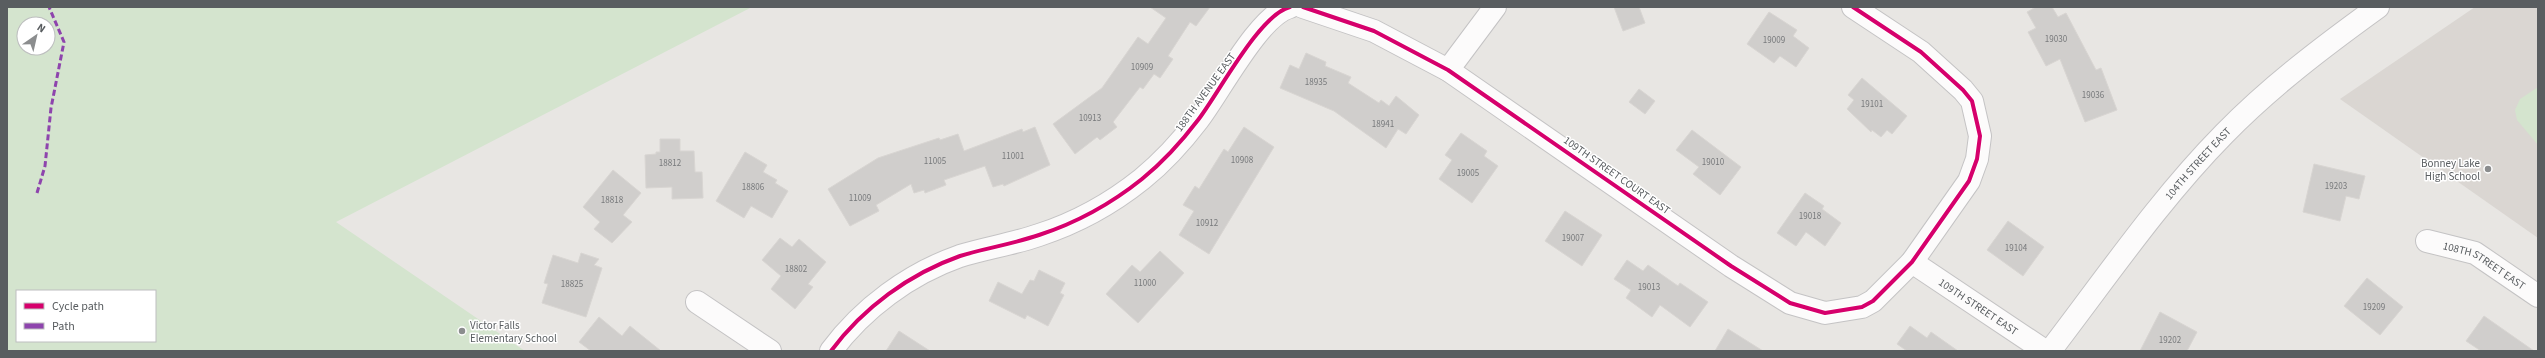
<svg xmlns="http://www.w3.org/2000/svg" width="2545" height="358" font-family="'Source Sans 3',sans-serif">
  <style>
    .education { fill: #dad6d2 }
    .green { fill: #d4e4ce; fill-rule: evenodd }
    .building { fill: #d0cecc; stroke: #d8d5d2 }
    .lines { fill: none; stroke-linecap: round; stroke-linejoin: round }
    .minor-casing { stroke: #c4c3c4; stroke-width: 24 }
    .minor { stroke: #fcfbfb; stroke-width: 22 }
    .quiet { stroke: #8e44ad; stroke-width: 3; stroke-dasharray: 6 3; stroke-linecap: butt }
    .cycleway-casing { stroke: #fff; stroke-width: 6 }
    .cycleway { stroke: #d6006c; stroke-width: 4 }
    .poi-dot { fill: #8b8d8e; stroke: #fff; stroke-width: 1.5 }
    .labels { text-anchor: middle; stroke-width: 3; stroke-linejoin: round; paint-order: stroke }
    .number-label { font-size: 9px; fill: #787a7c }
    .street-label { font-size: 11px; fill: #595d60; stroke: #fff }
    .poi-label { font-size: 11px; fill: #595d60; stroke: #fff; text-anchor: end }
  </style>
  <rect width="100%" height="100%" fill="#e8e6e3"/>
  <!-- education -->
  <path class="education" d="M2475 7H2538V238L2340 99Z"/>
  <!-- green -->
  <g class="green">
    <path d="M7 7H752L336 222 525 351H7ZM24 24H48V48H24ZM17 291H155V341H17Z"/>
    <path d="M2538 87V145L2517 120 2515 110 2520 99Z"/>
  </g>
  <!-- building -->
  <g class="building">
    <path d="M1150 7H1210L1196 26 1190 22 1168 56 1173 59 1160 78 1154 74 1143 89 1140 87 1113 122 1117 127 1100 140 1097 137 1075 154 1053 124 1102 88 1138 37 1148 44 1166 18Z"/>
    <path d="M1614 7H1639L1645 23 1623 31Z"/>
    <path d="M2036 7H2052L2058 17 2066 13 2096 70 2101 68 2117 110 2085 122 2060 59 2046 66 2028 32 2036 28 2027 12Z"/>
    <path d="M1769 12 1797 30 1793 36 1809 48 1796 67 1780 56 1774 63 1747 44Z"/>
    <path d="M1306 53 1326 62 1325 66 1351 77 1348 83 1379 103 1381 100 1389 106 1396 96 1419 115 1406 134 1398 129 1386 148 1334 111 1280 88 1290 65 1299 69Z"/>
    <path d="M1862 78 1907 116 1892 134 1887 130 1881 137 1872 130 1871 132 1847 109 1854 100 1848 95Z"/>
    <path d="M1639 89 1655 101 1645 114 1629 102Z"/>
    <path d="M1035 127 1050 165 1004 186 1003 184 993 187 985 166 944 180 946 185 925 193 924 190 914 193 911 184 876 205 879 211 850 226 828 189 878 158 939 138 940 140 958 134 964 151 1022 129 1023 132Z"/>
    <path d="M1244 127 1274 147 1209 254 1179 235 1194 211 1183 205 1195 186 1199 189 1224 149 1228 152Z"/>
    <path d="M1692 130 1741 167 1720 195 1693 174 1699 167 1676 150Z"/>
    <path d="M1461 133 1487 151 1484 156 1498 166 1472 203 1439 179 1452 160 1445 155Z"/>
    <path d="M660 139H680V151H694L695 172H702L703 198 672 199V187L646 188 645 155 656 154V152H660Z"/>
    <path d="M745 152 767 165 763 172 777 180 775 183 788 191 772 218 751 206 744 218 716 201Z"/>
    <path d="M2314 164 2365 176 2359 199 2346 196 2340 221 2303 212Z"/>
    <path d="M613 170 641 193 623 215 632 222 612 243 594 229 600 222 583 207Z"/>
    <path d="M1805 193 1824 206 1822 209 1841 223 1825 246 1806 232 1796 246 1777 233Z"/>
    <path d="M1565 211 1602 235 1582 266 1545 241Z"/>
    <path d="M2008 221 2044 247 2023 276 1987 250Z"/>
    <path d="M780 238 792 247 799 239 826 262 808 284 813 287 795 309 771 289 781 276 762 260Z"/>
    <path d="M1160 251 1184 273 1138 323 1106 294 1132 265 1140 272Z"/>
    <path d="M581 253 599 259 594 265 602 268 586 317 542 303 548 284 544 283 553 255 578 263Z"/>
    <path d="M1627 260 1643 271 1648 265 1678 286 1680 283 1708 302 1690 327 1660 305 1652 317 1626 298 1631 290 1614 279Z"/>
    <path d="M1039 270 1065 283 1060 293 1064 295 1048 326 1027 315 1025 319 989 301 998 282 1022 294 1030 280 1034 281Z"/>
    <path d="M2367 278 2403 307 2380 335 2344 306Z"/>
    <path d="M2160 312 2197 332 2187 351H2140Z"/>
    <path d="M2484 316 2534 351H2481L2466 341Z"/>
    <path d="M599 317 622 336 630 326 661 351H591L579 342Z"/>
    <path d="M1910 326 1927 338 1931 332 1958 351H1907L1897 344Z"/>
    <path d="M1728 329 1763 351H1715Z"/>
    <path d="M899 331 930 351H886Z"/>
  </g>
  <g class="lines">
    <!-- minor casing -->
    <g class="minor-casing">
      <g id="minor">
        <path d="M1303 7 1374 31 1448 70 1731 266 1790 303 1825 313 1862 307 1873 301 1912 262 1969 181 1977 159 1980 136 1972 101 1963 90 1921 52 1853 7"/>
        <path d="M1448 70 1495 7"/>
        <path id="s1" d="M2427 241 2475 253 2538 296"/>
        <path id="s2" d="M1912 262 2045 351"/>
        <path d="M697 302 770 351"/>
        <path d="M831 351C863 308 909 274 960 256 986 248 1013 244 1039 235 1076 223 1112 203 1142 179 1163 162 1182 141 1198 120 1219 93 1259 15 1290 7"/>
        <path id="s3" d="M2050 351C2106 278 2159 200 2224 134 2271 86 2324 46 2378 7"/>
      </g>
    </g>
    <!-- minor -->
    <use href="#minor" class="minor"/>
    <!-- quiet -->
    <path class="quiet" d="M37 193 45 166 51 108 64 42 49 7"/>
    <!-- cycleway casing -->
    <g class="cycleway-casing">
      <g id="cycleway">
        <path d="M1303 7 1374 31 1448 70 1731 266 1790 303 1825 313 1862 307 1873 301 1912 262 1969 181 1977 159 1980 136 1972 101 1963 90 1921 52 1853 7"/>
        <path d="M831 351C863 308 909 274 960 256 986 248 1013 244 1039 235 1076 223 1112 203 1142 179 1163 162 1182 141 1198 120 1219 93 1259 15 1290 7"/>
      </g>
    </g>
    <!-- cycleway -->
    <use href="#cycleway" class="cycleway"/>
  </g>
  <!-- markers -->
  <g class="poi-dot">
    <circle cx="2488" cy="169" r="4"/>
    <circle cx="462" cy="331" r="4"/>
  </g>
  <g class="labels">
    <!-- number labels -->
    <g class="number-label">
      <text x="2056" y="42">19030</text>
      <text x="1774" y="43">19009</text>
      <text x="1142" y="70">10909</text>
      <text x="1316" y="85">18935</text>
      <text x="2093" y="98">19036</text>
      <text x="1872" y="107">19101</text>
      <text x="1090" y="121">10913</text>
      <text x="1383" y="127">18941</text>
      <text x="1013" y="159">11001</text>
      <text x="1242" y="163">10908</text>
      <text x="935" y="164">11005</text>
      <text x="1713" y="165">19010</text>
      <text x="670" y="166">18812</text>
      <text x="1468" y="176">19005</text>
      <text x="2336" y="189">19203</text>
      <text x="753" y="190">18806</text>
      <text x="860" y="201">11009</text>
      <text x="612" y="203">18818</text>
      <text x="1810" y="219">19018</text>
      <text x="1207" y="226">10912</text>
      <text x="1573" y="241">19007</text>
      <text x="2016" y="251">19104</text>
      <text x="796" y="272">18802</text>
      <text x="1145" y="286">11000</text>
      <text x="572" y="287">18825</text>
      <text x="1649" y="290">19013</text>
      <text x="2374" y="310">19209</text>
      <text x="2170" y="343">19202</text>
    </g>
    <!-- street labels -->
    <g class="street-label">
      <text transform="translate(1205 92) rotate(-54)" y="4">188TH AVENUE EAST</text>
      <text dy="4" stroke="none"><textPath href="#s3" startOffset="239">104TH STREET EAST</textPath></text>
      <text transform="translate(1617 175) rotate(35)" y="4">109TH STREET COURT EAST</text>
      <text dy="4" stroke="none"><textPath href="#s1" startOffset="63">108TH STREET EAST</textPath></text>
      <text dy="4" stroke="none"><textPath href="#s2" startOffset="80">109TH STREET EAST</textPath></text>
    </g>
    <!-- poi labels -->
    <g class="poi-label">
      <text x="2480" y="167">Bonney Lake<tspan x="2480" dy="13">High School</tspan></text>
      <text x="470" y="329" text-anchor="start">Victor Falls<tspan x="470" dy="13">Elementary School</tspan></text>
    </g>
  </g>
  <!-- border -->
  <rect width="2545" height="358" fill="none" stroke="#595d60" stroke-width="16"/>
  <!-- legend -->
  <rect x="16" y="290" width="140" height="52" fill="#ffffff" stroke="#bdbebf"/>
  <rect x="24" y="303" width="20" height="6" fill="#d6006c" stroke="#bdbebf"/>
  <text x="52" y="310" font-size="12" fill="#595d60">Cycle path</text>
  <rect x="24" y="323" width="20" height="6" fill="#8e44ad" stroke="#bdbebf"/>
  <text x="52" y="330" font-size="12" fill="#595d60">Path</text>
  <!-- north arrow -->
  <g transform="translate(36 36) rotate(34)"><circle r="19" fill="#ffffff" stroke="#bdbebf"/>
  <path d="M0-3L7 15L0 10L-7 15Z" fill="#8b8d8e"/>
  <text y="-6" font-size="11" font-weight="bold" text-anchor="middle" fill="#595d60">N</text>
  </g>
</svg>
